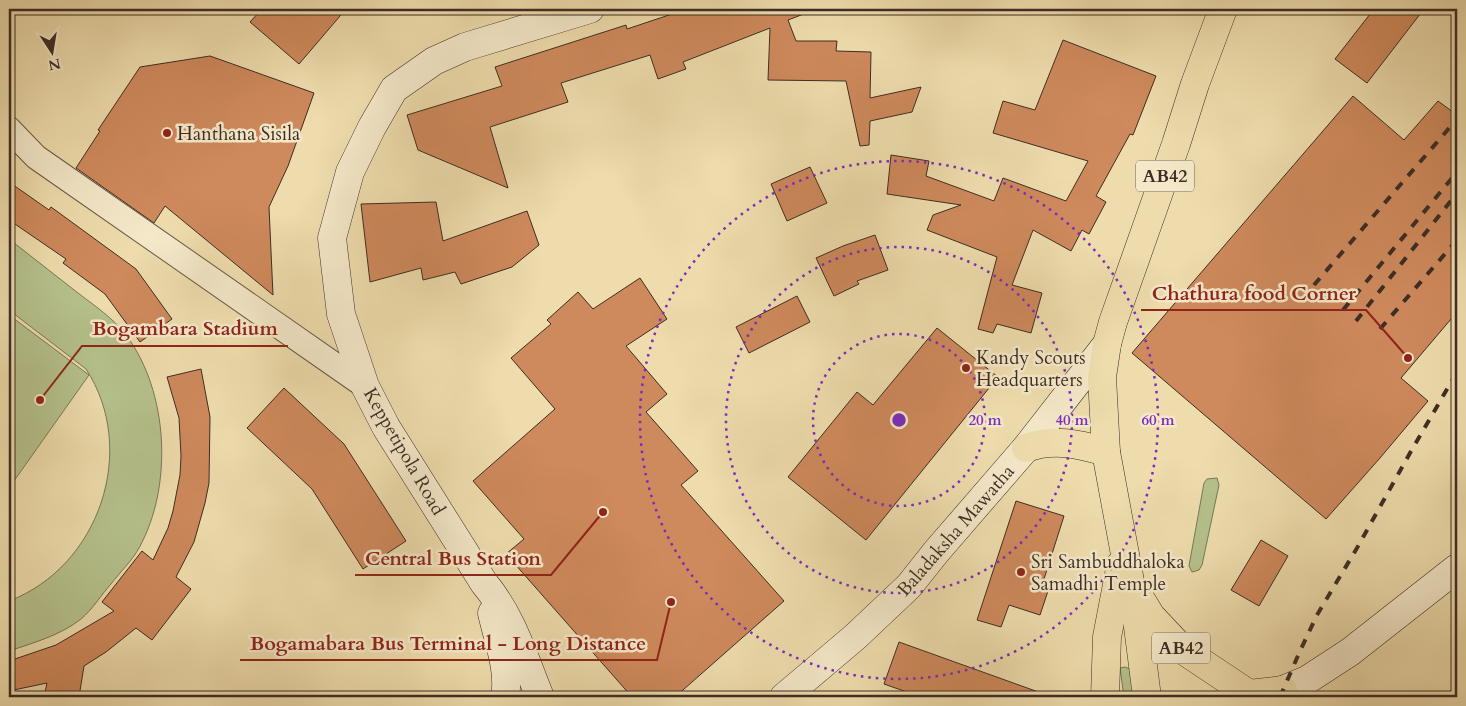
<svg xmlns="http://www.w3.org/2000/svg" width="1466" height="706" font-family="Cardo,serif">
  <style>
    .green { fill: #b5c18c; stroke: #797758 }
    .building { fill: #ce895c; stroke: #3d2d25 }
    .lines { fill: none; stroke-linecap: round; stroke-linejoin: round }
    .street-casing { stroke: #695947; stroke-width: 26 }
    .secondary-casing { stroke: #3d2d25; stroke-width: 29 }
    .primary-casing { stroke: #3d2d25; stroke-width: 29 }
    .street { stroke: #f4e8c9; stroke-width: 24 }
    .secondary { stroke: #f4e8c9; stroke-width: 28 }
    .primary { stroke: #eedcac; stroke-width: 28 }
    .rail { stroke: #3d2d25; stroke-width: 4; stroke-dasharray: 9 9; stroke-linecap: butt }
    .ring { fill: none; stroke: #7b2cbf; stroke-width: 2.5; stroke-dasharray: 2.5 5 }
    .poi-dot { fill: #8f2418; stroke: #f4e8c9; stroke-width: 2 }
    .labels { text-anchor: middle; stroke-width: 5; stroke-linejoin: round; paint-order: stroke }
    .shield { fill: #f4e8c9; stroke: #746556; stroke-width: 1 }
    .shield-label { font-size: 18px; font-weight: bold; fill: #3d2d25 }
    .poi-label { font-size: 19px; fill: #3d2d25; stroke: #f4e8c9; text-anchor: start }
    .street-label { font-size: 19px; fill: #3d2d25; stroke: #f4e8c9 }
    .centre { fill: #7b2cbf; stroke: #f4e8c9; stroke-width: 2.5 }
    .ring-label { font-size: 15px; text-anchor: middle; font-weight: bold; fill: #7b2cbf; stroke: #f4e8c9; stroke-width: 5; stroke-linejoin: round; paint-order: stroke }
    .leader { fill: none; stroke: #8f2418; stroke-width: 2 }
    .callout-dot { fill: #8f2418; stroke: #f4e8c9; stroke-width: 2 }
    .callout-label { font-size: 20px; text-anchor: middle; font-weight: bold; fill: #8f2418; stroke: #f4e8c9; stroke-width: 5; stroke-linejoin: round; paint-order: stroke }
  </style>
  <rect width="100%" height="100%" fill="#eedcac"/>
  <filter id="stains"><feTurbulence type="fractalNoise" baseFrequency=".004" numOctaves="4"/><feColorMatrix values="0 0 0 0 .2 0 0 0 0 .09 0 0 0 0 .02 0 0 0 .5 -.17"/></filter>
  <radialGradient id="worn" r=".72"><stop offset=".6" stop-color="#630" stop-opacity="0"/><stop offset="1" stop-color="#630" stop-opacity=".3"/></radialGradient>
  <!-- green -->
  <g class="green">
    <path d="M9 239C32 257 55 275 78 293 95 306 113 318 126 335 169 392 173 487 139 548 132 561 120 572 111 584 101 595 93 609 81 619 61 635 33 643 9 651V601C99 567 139 450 86 369L9 310Z"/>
    <path d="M9 315 89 375 9 488Z"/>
    <path d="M1217 478 1219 485 1202 565 1199 570 1192 572 1189 566 1204 483 1207 479Z"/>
    <path d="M1125 667 1130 669 1134 697H1124L1120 668Z"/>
  </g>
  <!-- building -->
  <g class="building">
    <path d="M262 9H346L299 64 250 22Z"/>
    <path d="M687 9H814V10L788 20 796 41H837L836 51 871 52 870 98 921 87 912 112 870 121 869 145 860 146 846 81 768 80 770 28 683 62 686 69 658 79 650 55 561 83 568 102 490 127 508 188 418 150 407 115 502 86 495 67 626 25 627 29Z"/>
    <path d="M1374 9H1424L1367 83 1335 59Z"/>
    <path d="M1063 40 1156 76 1133 135 1130 134 1096 196 1106 202 1089 234 1082 230 1071 251 1033 230 1012 285 1042 293 1031 333 997 324 993 333 978 329 997 257 927 230 933 215 961 205 887 194 891 155 929 161 926 176 994 201 1003 178 1066 201 1088 161 993 133 1003 101 1035 110Z"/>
    <path d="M210 56 314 93 288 166 269 207 273 295 165 206 154 223 76 168 100 131 98 130 140 67Z"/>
    <path d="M1353 96 1404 140 1438 101 1457 115V312L1401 378 1428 401 1380 458 1326 519 1132 353Z"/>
    <path d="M810 167 827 203 787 221 771 184Z"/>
    <path d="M9 182 49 210 51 207 136 269 172 319 140 342 105 294 63 263 66 259 9 220Z"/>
    <path d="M436 202 443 241 527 211 539 245 512 267 461 284 455 272 423 280 421 268 370 282 361 204Z"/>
    <path d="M875 235 888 270 857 281 859 284 834 296 816 258 843 246Z"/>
    <path d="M640 278 667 319 626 346 667 394 646 412 698 471 681 485 784 601 675 697H632L506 554 524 539 473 481 555 409 511 358 551 324 547 320 578 292 593 309Z"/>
    <path d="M797 296 810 322 749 353 736 327Z"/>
    <path d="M937 328 998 377 866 540 788 477 857 392 873 405Z"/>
    <path d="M201 369 210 417 209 483 205 503 194 542 176 577 191 589 152 640 136 628 106 652 84 666 79 697H44L47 683 9 691V661L56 645 114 611 102 602 142 551 153 560 168 528 173 511 180 475 181 456 179 418 167 377Z"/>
    <path d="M284 388 344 444 406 541 363 569 312 489 247 428Z"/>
    <path d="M1016 501 1064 516 1044 579 1051 582 1040 615 1009 605 1001 627 977 620Z"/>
    <path d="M1261 540 1288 556 1259 606 1231 590Z"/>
    <path d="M899 642 1044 694V697H921L884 684Z"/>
  </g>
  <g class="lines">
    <!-- street casing -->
    <g class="street-casing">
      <path id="street" d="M9 129 36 157 365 386"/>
    </g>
    <!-- secondary casing -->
    <g class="secondary-casing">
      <g id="secondary">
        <path d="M492 613C498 640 510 670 505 697"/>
        <path d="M1283 690 1307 680 1350 652 1457 568"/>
        <path d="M540 697C524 658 512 616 484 583L386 427 365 386 341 314 332 238 350 172 372 127 394 89 434 61 465 47 590 9"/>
        <path d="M784 697 855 637 909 586 936 552 1026 448 1107 344"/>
      </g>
    </g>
    <!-- primary casing -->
    <g class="primary-casing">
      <g id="primary">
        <path d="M1026 448C1054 438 1079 444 1106 452"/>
        <path d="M1137 593 1151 616 1183 650 1249 694"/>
        <path d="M1105 697 1107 637 1121 564"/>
        <path d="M1147 697 1137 619 1106 452 1102 377 1107 344 1113 322 1176 144 1195 84 1223 9"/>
        <path d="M1243 697 1249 694 1283 690"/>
      </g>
    </g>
    <!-- street -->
    <use href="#street" class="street"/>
    <!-- secondary -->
    <use href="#secondary" class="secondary"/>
    <!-- primary -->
    <use href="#primary" class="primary"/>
    <!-- rail -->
    <g class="rail">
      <path d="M1314 285 1457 119"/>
      <path d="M1343 310 1457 172"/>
      <path d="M1356 321 1457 193"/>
      <path d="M1380 329 1457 240"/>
      <path d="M1280 697 1300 651 1317 615 1357 548 1410 453 1457 372"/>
    </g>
  </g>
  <!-- distance rings -->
  <g class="ring">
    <circle cx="899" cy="420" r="86"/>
    <circle cx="899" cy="420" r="173"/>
    <circle cx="899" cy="420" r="259"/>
  </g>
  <!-- markers -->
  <g class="poi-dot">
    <circle cx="167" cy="133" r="5"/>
    <circle cx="966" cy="368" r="5"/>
    <circle cx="1021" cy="572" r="5"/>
  </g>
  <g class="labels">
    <!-- shield labels -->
    <g class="shield">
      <rect x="1136" y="160.5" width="58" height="31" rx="4"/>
      <rect x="1152" y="632.5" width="58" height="31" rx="4"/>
    </g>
    <g class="shield-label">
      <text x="1165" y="182">AB42</text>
      <text x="1181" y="654">AB42</text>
    </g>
    <!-- poi labels -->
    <g class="poi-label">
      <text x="177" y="140">Hanthana Sisila</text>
      <text x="976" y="364">Kandy Scouts<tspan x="976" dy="22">Headquarters</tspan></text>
      <text x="1031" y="568">Sri Sambuddhaloka<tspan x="1031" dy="22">Samadhi Temple</tspan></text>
    </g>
    <!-- street labels -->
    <g class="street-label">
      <text transform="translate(405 451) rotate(60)" y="7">Keppetipola Road</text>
      <text transform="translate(955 530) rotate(-49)" y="7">Baladaksha Mawatha</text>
    </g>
  </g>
  <circle cx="899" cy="420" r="8" class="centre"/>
  <g class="ring-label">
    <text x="985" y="425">20 m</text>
    <text x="1072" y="425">40 m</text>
    <text x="1158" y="425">60 m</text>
  </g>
  <!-- callouts -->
  <path class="leader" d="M1408 358L1366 310H1141M40 400L82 346H288M603 512L551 575H355M671 602L657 660H240"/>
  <g class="callout-dot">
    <circle cx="1408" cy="358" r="5"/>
    <circle cx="40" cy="400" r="5"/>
    <circle cx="603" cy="512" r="5"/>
    <circle cx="671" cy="602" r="5"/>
  </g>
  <g class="callout-label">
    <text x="1254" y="300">Chathura food Corner</text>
    <text x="185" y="335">Bogambara Stadium</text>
    <text x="453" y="565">Central Bus Station</text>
    <text x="448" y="650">Bogamabara Bus Terminal - Long Distance</text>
  </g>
  <!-- margin -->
  <rect width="1466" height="706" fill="none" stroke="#eedcac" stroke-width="30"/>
  <rect x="10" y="10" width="1446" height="686" fill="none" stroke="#3d2d25" stroke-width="2.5"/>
  <rect x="15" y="15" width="1436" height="676" fill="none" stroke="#3d2d25"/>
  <!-- north arrow -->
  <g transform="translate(52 52) rotate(168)" stroke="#f4e8c9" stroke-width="4" paint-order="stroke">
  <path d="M0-4L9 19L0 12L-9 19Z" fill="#3d2d25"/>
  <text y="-8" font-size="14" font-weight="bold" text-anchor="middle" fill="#3d2d25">N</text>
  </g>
  <rect width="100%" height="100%" filter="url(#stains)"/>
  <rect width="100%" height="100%" fill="url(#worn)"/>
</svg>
